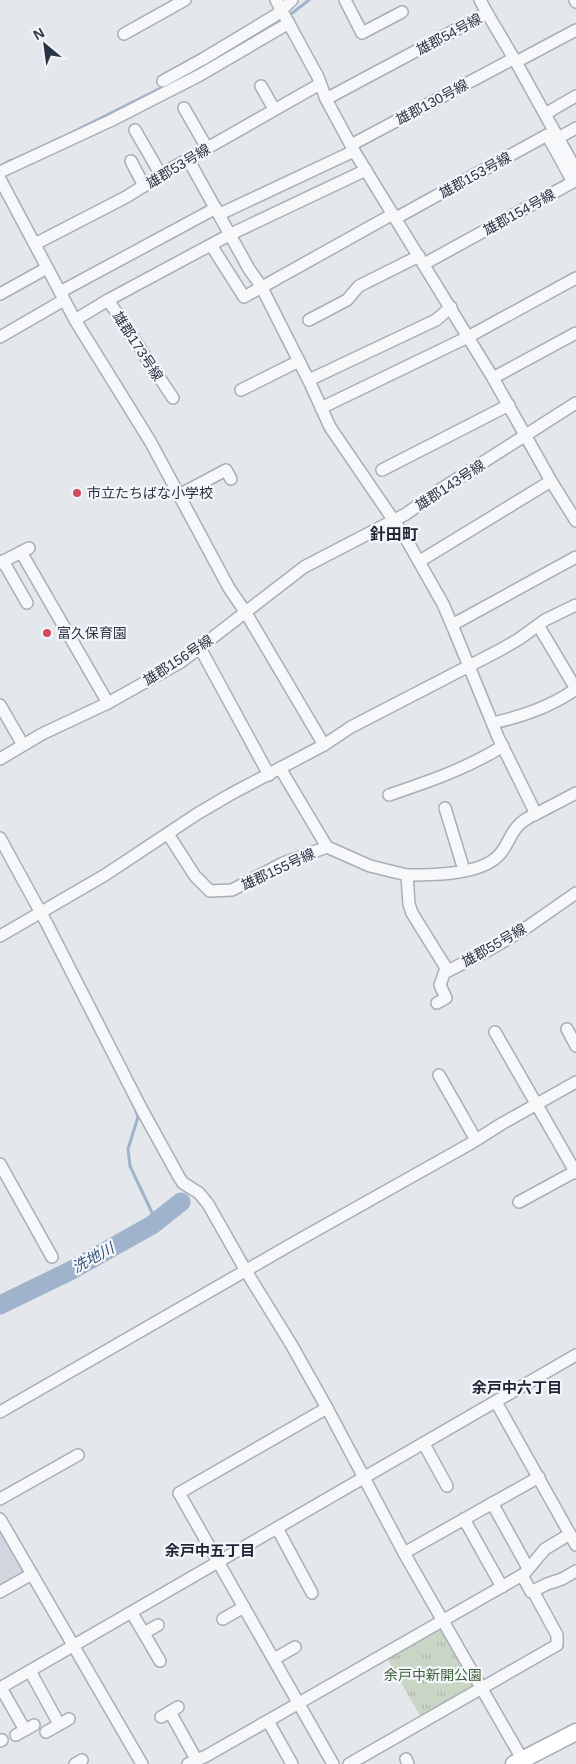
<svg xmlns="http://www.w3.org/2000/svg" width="576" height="1764" font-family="Helvetica,'Noto Sans JP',sans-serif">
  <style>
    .built { fill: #d2d6de }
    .grass { fill: url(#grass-tufts) }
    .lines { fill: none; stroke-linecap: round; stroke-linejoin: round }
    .stream { stroke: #9fb4cc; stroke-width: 3 }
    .river { stroke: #9fb4cc; stroke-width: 19 }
    .street-casing { stroke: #a9aeb7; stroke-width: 14 }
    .secondary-casing { stroke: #a9aeb7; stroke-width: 19 }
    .street { stroke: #f7f8fa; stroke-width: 11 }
    .secondary { stroke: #fff; stroke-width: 16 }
    .poi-dot { fill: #d1495b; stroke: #f4f6f9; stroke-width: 2 }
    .labels { text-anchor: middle; stroke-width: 4.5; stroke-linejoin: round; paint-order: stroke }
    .street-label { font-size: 14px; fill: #2b3445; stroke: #f4f6f9 }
    .poi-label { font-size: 14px; fill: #2b3445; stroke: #f4f6f9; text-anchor: start }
    .park-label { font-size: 14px; fill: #3f6138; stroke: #f4f6f9 }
    .water-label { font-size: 15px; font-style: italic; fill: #34527a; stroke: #f4f6f9 }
    .neighbourhood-label { font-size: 15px; font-weight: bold; fill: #1d2536; stroke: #f4f6f9 }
    .quarter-label { font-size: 16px; font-weight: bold; fill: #1d2536; stroke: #f4f6f9 }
  </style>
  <defs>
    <pattern id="grass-tufts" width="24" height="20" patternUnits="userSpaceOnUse" patternTransform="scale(1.25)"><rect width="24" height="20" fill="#c9d6c5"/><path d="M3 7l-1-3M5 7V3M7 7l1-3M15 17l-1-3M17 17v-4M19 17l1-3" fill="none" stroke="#adb8ab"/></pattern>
  </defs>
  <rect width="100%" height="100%" fill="#e4e7ec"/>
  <!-- built -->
  <path class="built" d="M0 1529 21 1565 24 1575 0 1589Z"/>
  <!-- grass -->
  <path class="grass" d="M435 1630H441L474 1684V1689L422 1719 387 1658Z"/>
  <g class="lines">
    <!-- stream -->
    <g class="stream">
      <path d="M291 14 309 0"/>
      <path d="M225 54 278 21"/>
      <path d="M193 73 213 61"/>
      <path d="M67 135 185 76"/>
      <path d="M3 165 11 160"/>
      <path d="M134 1105 138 1117 128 1149 130 1166 156 1221"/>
    </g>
    <!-- river -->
    <path class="river" d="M0 1305 70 1271 152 1225 181 1202"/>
    <!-- street casing -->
    <g class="street-casing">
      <g id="street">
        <path d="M276 0 318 77 326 99 354 151 493 378 551 481 576 521"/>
        <path d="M345 0 362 33 402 12"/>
        <path d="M480 0 487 13"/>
        <path d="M575 0 576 2"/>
        <path d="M124 34 185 0"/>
        <path d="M516 62 576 170"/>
        <path d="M163 81 203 59 276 15 292 0"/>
        <path d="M261 86 274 109"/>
        <path d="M326 99 487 13 516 62 576 30"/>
        <path d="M184 108 207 148"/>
        <path d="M545 114 576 96"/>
        <path d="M135 130 161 175"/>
        <path d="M351 145 513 59"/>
        <path d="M188 159 249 269 261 286 310 383 330 427 405 537 443 604 452 625"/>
        <path d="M131 161 144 186"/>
        <path d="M0 172 110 121 200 75 289 23"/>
        <path d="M0 179 75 320 150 441 229 588 246 613 324 745"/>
        <path d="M220 214 354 151"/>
        <path d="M396 218 547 135 551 142"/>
        <path d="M35 244 126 197 174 167 320 84"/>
        <path d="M211 245 244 297 393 214"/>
        <path d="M424 264 573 182 551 142 576 128"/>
        <path d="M60 292 216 208"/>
        <path d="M0 294 47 268"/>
        <path d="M108 300 231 234 366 170"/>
        <path d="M75 320 108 300 173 398"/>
        <path d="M309 320 347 300 359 286 419 256"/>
        <path d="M0 337 64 300"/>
        <path d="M493 378 576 333"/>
        <path d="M309 380 436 320 451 307"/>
        <path d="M241 390 299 361"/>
        <path d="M321 408 468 337 576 278"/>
        <path d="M382 470 509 405"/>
        <path d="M179 495 226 470 231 479"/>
        <path d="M21 552 108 703"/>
        <path d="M576 557 452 625 498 737 536 814 576 793"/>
        <path d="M3 561 27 603"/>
        <path d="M420 561 551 481"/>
        <path d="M0 563 29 548"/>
        <path d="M538 625 576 689"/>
        <path d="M200 648 269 775"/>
        <path d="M0 705 23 745"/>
        <path d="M493 723C523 716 550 707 576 689"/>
        <path d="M0 759 42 734 108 703 181 662 304 567 406 514 438 491 576 403"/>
        <path d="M280 768 327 847 370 866 407 875 409 904 412 913 448 971 487 951 523 930 576 893"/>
        <path d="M389 795C430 781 466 769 503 746"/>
        <path d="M445 808 464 870"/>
        <path d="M168 834 195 876 210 891 232 890 283 863 327 847"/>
        <path d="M0 838 47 924 141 1108 179 1177 183 1183 199 1193 208 1204 246 1271 291 1344 327 1408 404 1553 525 1764"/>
        <path d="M407 875C434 875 482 875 500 854 507 846 510 835 517 827 522 821 529 817 536 814"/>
        <path d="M0 936 105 875 197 814 231 794 324 745 351 727 500 650 519 639 545 620 576 605"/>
        <path d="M437 1003 446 998 440 985 446 968"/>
        <path d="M567 1029 576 1046"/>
        <path d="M495 1032 576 1173"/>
        <path d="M439 1075 476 1140"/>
        <path d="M0 1164 52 1257"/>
        <path d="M519 1202 576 1171"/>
        <path d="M496 1402 576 1545"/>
        <path d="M327 1408 179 1493 333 1764"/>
        <path d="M0 1412 297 1241 468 1145 503 1123 576 1082"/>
        <path d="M424 1444 447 1486"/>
        <path d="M0 1499 78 1455"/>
        <path d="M492 1503 528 1568"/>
        <path d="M0 1519 142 1764"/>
        <path d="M464 1519 502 1587"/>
        <path d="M277 1528 312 1593"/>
        <path d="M404 1553 539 1477"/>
        <path d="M522 1575 531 1592 547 1584 562 1579 576 1571"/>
        <path d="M0 1592 32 1574"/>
        <path d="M132 1613 160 1661"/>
        <path d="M223 1619 244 1607"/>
        <path d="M144 1633 158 1625"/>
        <path d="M274 1659 295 1647"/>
        <path d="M30 1671 59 1724"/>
        <path d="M0 1688 576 1355"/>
        <path d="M1 1688 25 1730"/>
        <path d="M170 1712 196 1759"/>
        <path d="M161 1717 178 1707"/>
        <path d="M268 1721 292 1764"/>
        <path d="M46 1732 69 1719"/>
        <path d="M16 1735 34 1725"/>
        <path d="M0 1741 2 1740"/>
        <path d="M406 1759 408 1764"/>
        <path d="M75 1764 82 1760"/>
        <path d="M188 1764 206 1756 299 1703 524 1574 545 1549 570 1534"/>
        <path d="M349 1764 557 1645V1635L533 1591"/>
      </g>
    </g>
    <!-- secondary casing -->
    <g class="secondary-casing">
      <path id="secondary" d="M514 1764 576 1732"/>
    </g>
    <!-- street -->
    <use href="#street" class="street"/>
    <!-- secondary -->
    <use href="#secondary" class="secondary"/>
  </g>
  <!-- markers -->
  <g class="poi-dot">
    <circle cx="77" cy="493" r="5"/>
    <circle cx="47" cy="633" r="5"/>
  </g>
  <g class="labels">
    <!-- street labels -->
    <g class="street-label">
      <text transform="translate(449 34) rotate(-28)" y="5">雄郡54号線</text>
      <text transform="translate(432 102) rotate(-28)" y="5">雄郡130号線</text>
      <text transform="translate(178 166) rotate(-31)" y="5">雄郡53号線</text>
      <text transform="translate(475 175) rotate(-29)" y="5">雄郡153号線</text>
      <text transform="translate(519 212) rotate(-29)" y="5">雄郡154号線</text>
      <text transform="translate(138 346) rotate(57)" y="5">雄郡173号線</text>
      <text transform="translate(450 485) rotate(-33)" y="5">雄郡143号線</text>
      <text transform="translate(178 660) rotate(-33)" y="5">雄郡156号線</text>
      <text transform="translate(278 869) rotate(-25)" y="5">雄郡155号線</text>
      <text transform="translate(494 945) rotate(-30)" y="5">雄郡55号線</text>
    </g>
    <!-- poi labels -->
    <g class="poi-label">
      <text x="87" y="498">市立たちばな小学校</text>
      <text x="57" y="638">富久保育園</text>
    </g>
    <!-- park labels -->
    <g class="park-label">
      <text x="433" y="1680">余戸中新開公園</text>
    </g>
    <!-- water labels -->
    <g class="water-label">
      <text transform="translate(93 1258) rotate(-29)" y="5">洗地川</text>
    </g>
    <!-- neighbourhood labels -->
    <g class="neighbourhood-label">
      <text x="517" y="1393">余戸中六丁目</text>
      <text x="210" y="1556">余戸中五丁目</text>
    </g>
    <!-- quarter labels -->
    <g class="quarter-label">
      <text x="394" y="540">針田町</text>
    </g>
  </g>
  <!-- north arrow -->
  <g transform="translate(45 45) rotate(331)" stroke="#f4f6f9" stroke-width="4" paint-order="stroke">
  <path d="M0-4L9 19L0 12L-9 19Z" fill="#2b3445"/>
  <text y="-8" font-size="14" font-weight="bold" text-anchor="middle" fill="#2b3445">N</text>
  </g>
</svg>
